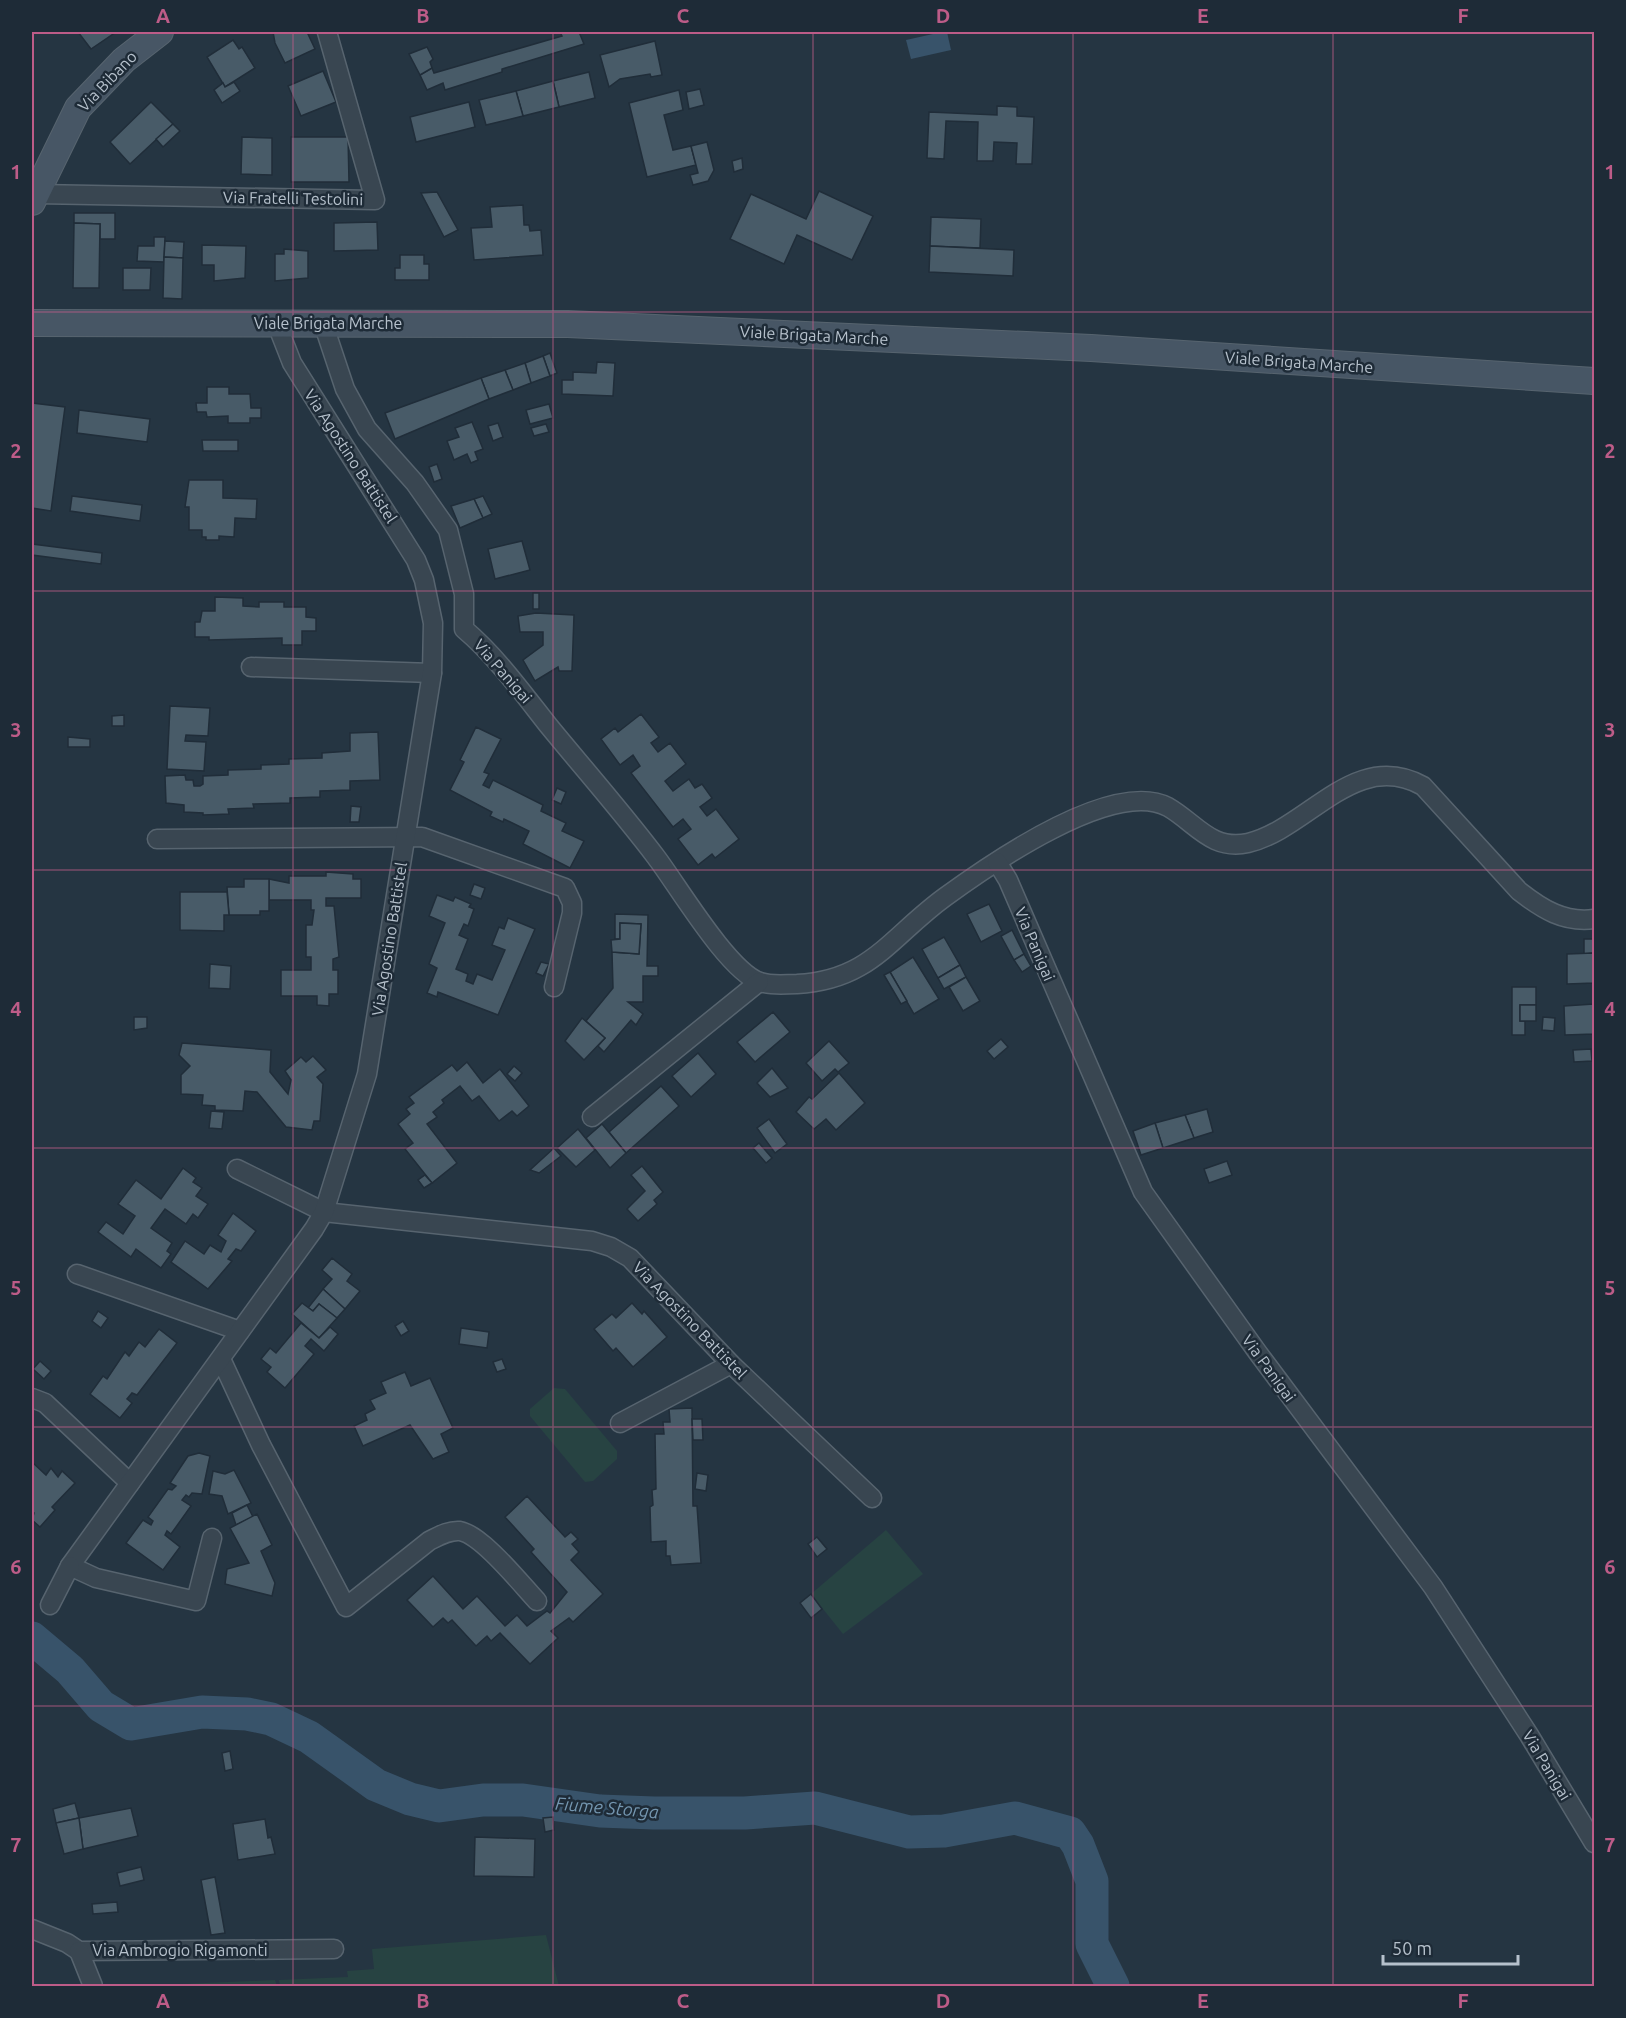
<svg xmlns="http://www.w3.org/2000/svg" width="1626" height="2018" font-family="Ubuntu,sans-serif">
  <style>
    .green { fill: #274342 }
    .water { fill: #38536a }
    .lines { fill: none; stroke-linecap: round; stroke-linejoin: round }
    .river { stroke: #38536a; stroke-width: 33 }
    .building { fill: #485b68; stroke: #202d39; stroke-width: 1.5 }
    .street-casing { stroke: #57646f; stroke-width: 21 }
    .secondary-casing { stroke: #57646f; stroke-width: 28 }
    .street { stroke: #394651; stroke-width: 18 }
    .secondary { stroke: #475665; stroke-width: 26 }
    .grid { fill: none; stroke: #bd5c88; stroke-width: 1.5; stroke-opacity: 0.55 }
    .labels { text-anchor: middle; stroke-width: 5; stroke-linejoin: round; paint-order: stroke }
    .street-label { font-size: 16px; fill: #b6c1cc; stroke: #1e2b37 }
    .water-label { font-size: 18px; font-style: italic; fill: #7496b0; stroke: #1e2b37 }
    .neatline { fill: none; stroke: #bd5c88; stroke-width: 2 }
    .grid-label { font-size: 20px; text-anchor: middle; font-weight: bold; fill: #bd5c88 }
  </style>
  <rect width="100%" height="100%" fill="#253542"/>
  <!-- green -->
  <g class="green">
    <path d="M554 1388 565 1389 617 1451V1459L593 1481 585 1482 530 1416V1409Z"/>
    <path d="M886 1530 923 1574 843 1634 811 1594Z"/>
    <path d="M546 1935 559 1986H280L279 1980 348 1977 347 1971 374 1969 372 1949Z"/>
    <path d="M275 1980 277 1986H159V1985Z"/>
  </g>
  <!-- water -->
  <path class="water" d="M942 32H947L951 50 911 59 906 40Z"/>
  <g class="lines">
    <!-- river -->
    <path class="river" d="M32 1638 70 1670 101 1706 131 1724 202 1712 247 1714 271 1719 309 1737 376 1785 410 1799 439 1806 483 1800H523L600 1811 654 1813H745L815 1808 909 1832 944 1831 1015 1818 1070 1833 1078 1845 1092 1881V1944L1113 1986"/>
  </g>
  <!-- building -->
  <g class="building">
    <path d="M78 32H116L91 49Z"/>
    <path d="M273 32H307L315 49 285 63 275 43Z"/>
    <path d="M560 32H579L584 44 502 69V72L445 90 443 83 427 90 420 75 432 68 434 73 562 36Z"/>
    <path d="M233 40 239 49 242 47 255 68 225 87 207 57Z"/>
    <path d="M655 41 662 75 651 77 650 74 620 79 609 87 600 55Z"/>
    <path d="M427 47 433 59 430 62 432 68 420 75 409 54Z"/>
    <path d="M323 71 336 102 301 116 288 86Z"/>
    <path d="M589 72 595 98 559 107 553 81Z"/>
    <path d="M553 81 559 107 523 116 516 91Z"/>
    <path d="M234 82 240 91 222 103 214 90 223 83 225 87Z"/>
    <path d="M700 89 704 105 689 109 686 92Z"/>
    <path d="M679 90 683 110 664 115 673 150 691 146 696 165 647 177 629 103Z"/>
    <path d="M516 91 523 116 486 125 479 100Z"/>
    <path d="M151 102 173 124 130 164 110 142Z"/>
    <path d="M469 102 475 127 416 142 410 117Z"/>
    <path d="M997 106 1017 107V116L1034 117 1032 164H1016L1017 143 994 142 993 161H977L978 122 946 121 944 159 927 158 929 112 997 115Z"/>
    <path d="M173 124 180 131 163 147 156 139Z"/>
    <path d="M242 137 272 138V175L241 174Z"/>
    <path d="M291 137H348L349 182H291Z"/>
    <path d="M707 142 714 170 708 181 693 185 690 175 698 173 691 146Z"/>
    <path d="M742 158 743 169 734 172 732 161Z"/>
    <path d="M819 191 873 216 852 260 797 235 784 264 730 239 751 194 806 219Z"/>
    <path d="M437 192 458 230 444 237 421 193Z"/>
    <path d="M523 205 524 225H529L530 231 541 230 543 255 474 260 471 228 492 227 490 207Z"/>
    <path d="M74 213H115V239H100V224L74 223Z"/>
    <path d="M931 217 981 219 980 248 930 246Z"/>
    <path d="M377 222 378 250 334 251V223Z"/>
    <path d="M74 223 100 224 99 288H73Z"/>
    <path d="M154 237H165L164 262 137 261 138 246H154Z"/>
    <path d="M165 241 184 242 183 258 164 257Z"/>
    <path d="M202 245 246 246 245 278 214 281V265H202Z"/>
    <path d="M930 246 1014 250 1013 276 929 272Z"/>
    <path d="M284 249 308 251V278L275 281V254H284Z"/>
    <path d="M400 255H424V264H429V280H395V268H400Z"/>
    <path d="M164 257 183 258 182 299 163 298Z"/>
    <path d="M123 268H151L150 290H123Z"/>
    <path d="M550 353 557 373 550 376 543 356Z"/>
    <path d="M543 356 550 376 531 383 525 363Z"/>
    <path d="M597 362 615 363 613 396 562 394V380H573V372L596 373Z"/>
    <path d="M525 363 531 383 513 390 505 370Z"/>
    <path d="M505 370 513 390 489 399 481 378Z"/>
    <path d="M481 378 489 399 395 439 385 413Z"/>
    <path d="M207 387H229V394H250L251 408H261V418H250V423H228V416L207 417 206 412H197L196 403H207Z"/>
    <path d="M32 403 65 407 51 511 32 508Z"/>
    <path d="M549 404 553 418 530 424 526 410Z"/>
    <path d="M79 410 150 419 147 442 77 433Z"/>
    <path d="M472 422 483 449 475 452 478 460 471 463 467 454 454 460 447 441 459 437 455 428Z"/>
    <path d="M498 423 503 437 493 441 488 426Z"/>
    <path d="M546 424 549 432 534 436 531 428Z"/>
    <path d="M202 440H238V451H203Z"/>
    <path d="M437 464 442 479 434 482 429 467Z"/>
    <path d="M189 480H223V498L257 499 256 519 235 518 234 537 219 536V540H206V537H202V530H189V507H185Z"/>
    <path d="M72 496 142 505 140 521 70 511Z"/>
    <path d="M483 496 492 514 483 518 474 499Z"/>
    <path d="M474 499 483 518 460 528 451 506Z"/>
    <path d="M522 541 530 570 495 579 488 549Z"/>
    <path d="M32 544 102 553 101 564 32 555Z"/>
    <rect x="533" y="593" width="6" height="16"/>
    <path d="M215 597 243 598V606L259 607V602H284V607H306V617L316 618V631H302V645H282V638L209 640V637H195V622H200L202 611H215Z"/>
    <path d="M536 613 574 615 572 671H559L558 667 535 681 523 660 543 645V632H520L518 616Z"/>
    <path d="M170 706 210 708 208 736 186 735 185 741 206 742 204 771 167 769Z"/>
    <path d="M641 714 659 737 651 743 658 752 670 743 686 764 665 781 673 791 689 779 695 788 702 784 712 798 700 807 707 816 716 809 739 839 715 858 712 854 698 865 678 839 691 829 683 819 673 827 631 773 640 766 633 755 620 765 601 739 615 728 618 732Z"/>
    <path d="M124 715V726H112V716Z"/>
    <path d="M476 727 501 739 484 772 489 774 483 785 489 788 493 780 543 805 541 811 566 823 562 831 584 841 570 868 523 844 529 831 504 819 503 822 490 816 492 812 450 790 464 762 460 760Z"/>
    <path d="M378 732 380 780 350 781V790L320 791V797L290 798V803L253 804 254 808 228 809 229 814 203 815V813L184 812V805L166 803 165 776 185 775 186 780H193L194 786H200L203 784V776L228 775V770L261 769V765L289 764V759L322 758V753L350 751V733Z"/>
    <path d="M68 737 90 739V747H68Z"/>
    <path d="M557 788 566 792 561 804 552 800Z"/>
    <path d="M351 806 361 807 359 822H350Z"/>
    <path d="M326 872 353 874V879H361V898H326V906H334L339 957 333 959V970H338V994H329V1006L317 1005V996H281V970H311V957H306V925H312L314 910H311V900H269V879L289 883V876H326Z"/>
    <path d="M244 879H269V911H260V915H229L227 887H244Z"/>
    <path d="M474 884 485 888 481 899 470 895Z"/>
    <path d="M180 892H227L229 915H224V931L180 930Z"/>
    <path d="M437 895 453 901 455 897 471 904 469 907 474 909 468 926 464 924 459 935 468 939 456 969 468 974 466 981 473 984 477 974 492 980 505 950 492 945 499 927 504 929 508 918 535 929 498 1015 438 992 437 997 427 993 437 968 429 964 445 923 429 916Z"/>
    <path d="M989 904 1002 931 981 942 967 914Z"/>
    <path d="M615 914 648 915 647 966H658V976H643V1002H628L643 1014 636 1025 631 1020 604 1052 598 1046 605 1038 586 1021 613 988 612 952 639 954 641 924 620 923V939H615Z"/>
    <path d="M620 923 641 924 639 954 612 952 611 940 620 939Z"/>
    <path d="M1012 930 1024 954 1014 960 1001 936Z"/>
    <path d="M944 937 960 965 938 978 922 949Z"/>
    <path d="M1584 939H1594V953L1584 954Z"/>
    <path d="M1594 953V983L1567 984V954Z"/>
    <path d="M1024 954 1031 966 1022 972 1014 960Z"/>
    <path d="M913 957 939 999 914 1014 890 972Z"/>
    <path d="M541 962 549 964 543 976 536 973Z"/>
    <path d="M210 964 231 966 230 989 209 988Z"/>
    <path d="M960 965 966 977 944 989 938 978Z"/>
    <path d="M890 972 907 1001 901 1004 884 975Z"/>
    <path d="M966 977 980 1001 963 1011 949 987Z"/>
    <path d="M1512 987H1536V1005H1520V1021H1525V1035H1512Z"/>
    <path d="M1594 1004V1034L1565 1035 1564 1006Z"/>
    <rect x="1520" y="1005" width="16" height="16"/>
    <path d="M773 1012 790 1032 755 1062 737 1042Z"/>
    <path d="M134 1017H147V1028L134 1030Z"/>
    <path d="M1543 1017 1555 1018 1554 1031 1542 1030Z"/>
    <path d="M582 1018 605 1038 584 1060 565 1041Z"/>
    <path d="M1001 1039 1008 1047 994 1059 987 1051Z"/>
    <path d="M829 1041 849 1063 838 1072 835 1069 822 1081 806 1063Z"/>
    <path d="M182 1043 271 1050 270 1072 288 1094 291 1080 285 1071 301 1057 306 1062 313 1056 326 1070 317 1077 323 1084 320 1121H314L312 1130 286 1127 257 1092 245 1091 243 1111 215 1110V1106L202 1105 203 1095 181 1094V1075L190 1066 179 1055Z"/>
    <path d="M1591 1049 1592 1061 1574 1062 1573 1050Z"/>
    <path d="M698 1053 716 1074 691 1097 672 1076Z"/>
    <path d="M467 1062 483 1083 500 1069 529 1106 517 1116 512 1111 499 1121 479 1096 472 1101 460 1086 442 1100 444 1103 433 1112 437 1117 427 1124 457 1163 432 1183 405 1149 413 1143 398 1124 410 1114 406 1109 414 1103 409 1097 452 1065 457 1071Z"/>
    <path d="M514 1066 522 1073 515 1081 507 1074Z"/>
    <path d="M772 1068 788 1088 770 1097 757 1083Z"/>
    <path d="M839 1073 865 1103 836 1130 826 1119 814 1129 796 1112 809 1097 812 1099Z"/>
    <path d="M661 1086 679 1106 626 1153 609 1132Z"/>
    <path d="M1207 1109 1213 1132 1194 1138 1185 1115Z"/>
    <path d="M211 1111 224 1112 222 1129 209 1128Z"/>
    <path d="M1185 1115 1194 1138 1163 1148 1155 1123Z"/>
    <path d="M769 1119 787 1144 775 1153 757 1128Z"/>
    <path d="M1155 1123 1163 1148 1141 1155 1133 1131Z"/>
    <path d="M602 1124 626 1153 610 1168 586 1138Z"/>
    <path d="M578 1129 595 1150 576 1167 557 1148Z"/>
    <path d="M759 1143 772 1158 766 1163 753 1148Z"/>
    <path d="M554 1148 561 1156 539 1173 530 1170Z"/>
    <path d="M1227 1161 1232 1175 1209 1183 1204 1169Z"/>
    <path d="M642 1166 663 1192 654 1200 657 1204 638 1221 627 1209 645 1191 631 1175Z"/>
    <path d="M183 1168 196 1178 193 1182 202 1188 196 1196 208 1204 198 1218 193 1214 186 1224 165 1209 151 1228 172 1243 167 1251 171 1254 161 1268 136 1249 131 1257 98 1232 106 1222 123 1234 135 1216 118 1204 136 1180 161 1199Z"/>
    <path d="M425 1175 432 1183 424 1188 418 1180Z"/>
    <path d="M233 1213 256 1231 241 1251 236 1249 228 1259 232 1261 208 1289 171 1262 185 1241 204 1254 210 1245 221 1252 226 1241 218 1235Z"/>
    <path d="M332 1258 352 1274 347 1281 360 1291 345 1309 323 1289 332 1279 322 1270Z"/>
    <path d="M323 1289 345 1309 337 1318 319 1304 313 1311 308 1308Z"/>
    <path d="M302 1303 313 1311 319 1304 337 1318 319 1338 292 1314Z"/>
    <path d="M632 1303 642 1314 644 1311 667 1337 633 1367 616 1348 613 1351 594 1329 612 1314 616 1318Z"/>
    <path d="M98 1311 108 1318 101 1328 92 1321Z"/>
    <path d="M403 1321 409 1331 401 1336 395 1326Z"/>
    <path d="M301 1323 319 1338 330 1327 338 1334 324 1351 311 1339 305 1346 314 1354 285 1388 267 1372 271 1367 261 1359 270 1348 276 1353Z"/>
    <path d="M461 1328 489 1332 487 1348 459 1344Z"/>
    <path d="M159 1329 177 1343 137 1395 132 1393 127 1399 132 1403 120 1418 90 1394 103 1376 107 1379 125 1352 129 1356 139 1342 145 1347Z"/>
    <path d="M502 1359 506 1369 497 1372 493 1362Z"/>
    <path d="M40 1361 51 1371 44 1379 33 1369Z"/>
    <path d="M405 1372 411 1386 430 1378 453 1428 441 1434 449 1452 433 1459 410 1425 363 1446 354 1426 367 1420 365 1414 375 1409 370 1400 386 1393 381 1382Z"/>
    <path d="M692 1408 693 1506H697L701 1563 671 1565 670 1556H666V1541L651 1542 650 1507 653 1505 652 1490 656 1489 655 1434H664L663 1422H670L669 1409Z"/>
    <path d="M692 1419H702L703 1440H693Z"/>
    <path d="M199 1453 210 1456 202 1494 192 1493 189 1497 186 1495 182 1500 191 1506 171 1534 167 1531 165 1535 180 1547 163 1570 126 1543 143 1520 151 1525 153 1521 148 1517 168 1489 172 1490 176 1486 170 1483 188 1456Z"/>
    <path d="M32 1462 46 1475 51 1468 58 1477 62 1471 75 1483 52 1507 55 1510 40 1527 32 1520 34 1513 32 1511Z"/>
    <path d="M234 1470 251 1503 228 1514 222 1496 209 1494 213 1471 225 1474Z"/>
    <path d="M697 1473 708 1475 706 1491 695 1489Z"/>
    <path d="M527 1496 565 1537 571 1532 578 1539 572 1544 579 1552 571 1560 603 1594 573 1622 569 1618 551 1631 558 1638 530 1664 500 1633 491 1641 487 1636 476 1646 452 1620 448 1623 443 1618 433 1627 407 1600 433 1576 463 1609 477 1596 505 1626 517 1615 527 1626 547 1611 550 1613 567 1592 531 1552 534 1549 505 1517Z"/>
    <path d="M247 1505 253 1517 236 1525 232 1513Z"/>
    <path d="M257 1514 272 1545 261 1551 275 1583 272 1596 225 1584 227 1569 249 1563 230 1528Z"/>
    <path d="M817 1537 827 1549 817 1557 808 1544Z"/>
    <path d="M811 1594 822 1609 811 1618 800 1603Z"/>
    <path d="M230 1751 233 1769 225 1771 222 1753Z"/>
    <path d="M75 1803 79 1818 56 1823 53 1809Z"/>
    <path d="M131 1808 138 1836 83 1849 79 1818Z"/>
    <path d="M553 1817 554 1830 545 1832 543 1818Z"/>
    <path d="M79 1818 83 1849 64 1854 56 1823Z"/>
    <path d="M265 1819 268 1838 271 1837 275 1854 238 1860 233 1824Z"/>
    <path d="M475 1837 535 1839 534 1877 474 1876Z"/>
    <path d="M141 1867 144 1880 120 1886 117 1873Z"/>
    <path d="M215 1877 225 1933 211 1935 201 1880Z"/>
    <path d="M117 1902 118 1912 93 1914 92 1904Z"/>
  </g>
  <g class="lines">
    <!-- street casing -->
    <g class="street-casing">
      <g id="street">
        <path d="M36 194 375 200 327 32"/>
        <path d="M323 323 345 389 367 429 415 483 448 530 464 594V629C496 656 522 692 548 725 584 769 622 812 656 857 678 886 728 971 760 982 772 986 785 984 797 984 871 980 890 937 945 897 989 865 1113 778 1168 807 1196 823 1211 851 1248 843 1308 829 1355 748 1423 786L1519 891C1542 909 1564 923 1594 919"/>
        <path d="M251 667 432 673"/>
        <path d="M157 839 422 837 565 888 572 903V913L554 987"/>
        <path d="M997 862 1008 880 1143 1192 1258 1353 1433 1587 1529 1735 1594 1843"/>
        <path d="M592 1117 759 982"/>
        <path d="M237 1169 324 1212 592 1241 611 1247 630 1258 731 1364 872 1498"/>
        <path d="M77 1274 240 1331"/>
        <path d="M221 1359 261 1445 346 1607 429 1541C439 1536 449 1530 460 1531 482 1535 521 1584 537 1601"/>
        <path d="M32 1398 45 1403 130 1483"/>
        <path d="M620 1423 731 1364"/>
        <path d="M212 1538 196 1601 96 1578 70 1566 314 1229 324 1212 367 1074 432 673 433 623 424 580 416 560 292 363 281 335 280 323"/>
        <path d="M50 1605 70 1566"/>
        <path d="M32 1929 67 1943 79 1951 334 1949"/>
        <path d="M79 1951 93 1986"/>
      </g>
    </g>
    <!-- secondary casing -->
    <g class="secondary-casing">
      <g id="secondary">
        <path d="M32 202 78 108 124 60 160 32"/>
        <path d="M32 323 568 324 1091 348 1594 381"/>
      </g>
    </g>
    <!-- street -->
    <use href="#street" class="street"/>
    <!-- secondary -->
    <use href="#secondary" class="secondary"/>
  </g>
  <!-- grid -->
  <path class="grid" d="M293 32V1986M553 32V1986M813 32V1986M1073 32V1986M1333 32V1986M32 312H1594M32 591H1594M32 870H1594M32 1148H1594M32 1427H1594M32 1706H1594"/>
  <g class="labels">
    <!-- street labels -->
    <g class="street-label">
      <text transform="translate(107 81) rotate(-46)" y="6">Via Bibano</text>
      <text transform="translate(293 198) rotate(1)" y="6">Via Fratelli Testolini</text>
      <text x="328" y="329">Viale Brigata Marche</text>
      <text transform="translate(814 335) rotate(3)" y="6">Viale Brigata Marche</text>
      <text transform="translate(1299 362) rotate(4)" y="6">Viale Brigata Marche</text>
      <text transform="translate(351 456) rotate(57)" y="6">Via Agostino Battistel</text>
      <text transform="translate(503 671) rotate(49)" y="6">Via Panigai</text>
      <text transform="translate(389 939) rotate(-81)" y="6">Via Agostino Battistel</text>
      <text transform="translate(1035 944) rotate(67)" y="6">Via Panigai</text>
      <text transform="translate(690 1320) rotate(46)" y="6">Via Agostino Battistel</text>
      <text transform="translate(1269 1368) rotate(54)" y="6">Via Panigai</text>
      <text transform="translate(1547 1765) rotate(59)" y="6">Via Panigai</text>
      <text x="180" y="1956">Via Ambrogio Rigamonti</text>
    </g>
    <!-- water labels -->
    <g class="water-label">
      <text transform="translate(607 1808) rotate(5)" y="6">Fiume Storga</text>
    </g>
  </g>
  <!-- border -->
  <rect width="1626" height="2018" fill="none" stroke="#1e2b37" stroke-width="66"/>
  <!-- scale -->
  <path d="M1383 1955v9h135v-9" fill="none" stroke="#b6c1cc" stroke-width="3"/>
  <text x="1392" y="1955" font-size="18" fill="#b6c1cc" stroke="#1e2b37" stroke-width="4.5" paint-order="stroke">50 m</text>
  <rect x="33" y="33" width="1560" height="1952" class="neatline"/>
  <g class="grid-label">
    <text x="163" y="23">A</text>
    <text x="423" y="23">B</text>
    <text x="683" y="23">C</text>
    <text x="943" y="23">D</text>
    <text x="1203" y="23">E</text>
    <text x="1463" y="23">F</text>
    <text x="16" y="179">1</text>
    <text x="1610" y="179">1</text>
    <text x="16" y="458">2</text>
    <text x="1610" y="458">2</text>
    <text x="16" y="737">3</text>
    <text x="1610" y="737">3</text>
    <text x="16" y="1016">4</text>
    <text x="1610" y="1016">4</text>
    <text x="16" y="1295">5</text>
    <text x="1610" y="1295">5</text>
    <text x="16" y="1574">6</text>
    <text x="1610" y="1574">6</text>
    <text x="16" y="1852">7</text>
    <text x="1610" y="1852">7</text>
    <text x="163" y="2008">A</text>
    <text x="423" y="2008">B</text>
    <text x="683" y="2008">C</text>
    <text x="943" y="2008">D</text>
    <text x="1203" y="2008">E</text>
    <text x="1463" y="2008">F</text>
  </g>
</svg>
